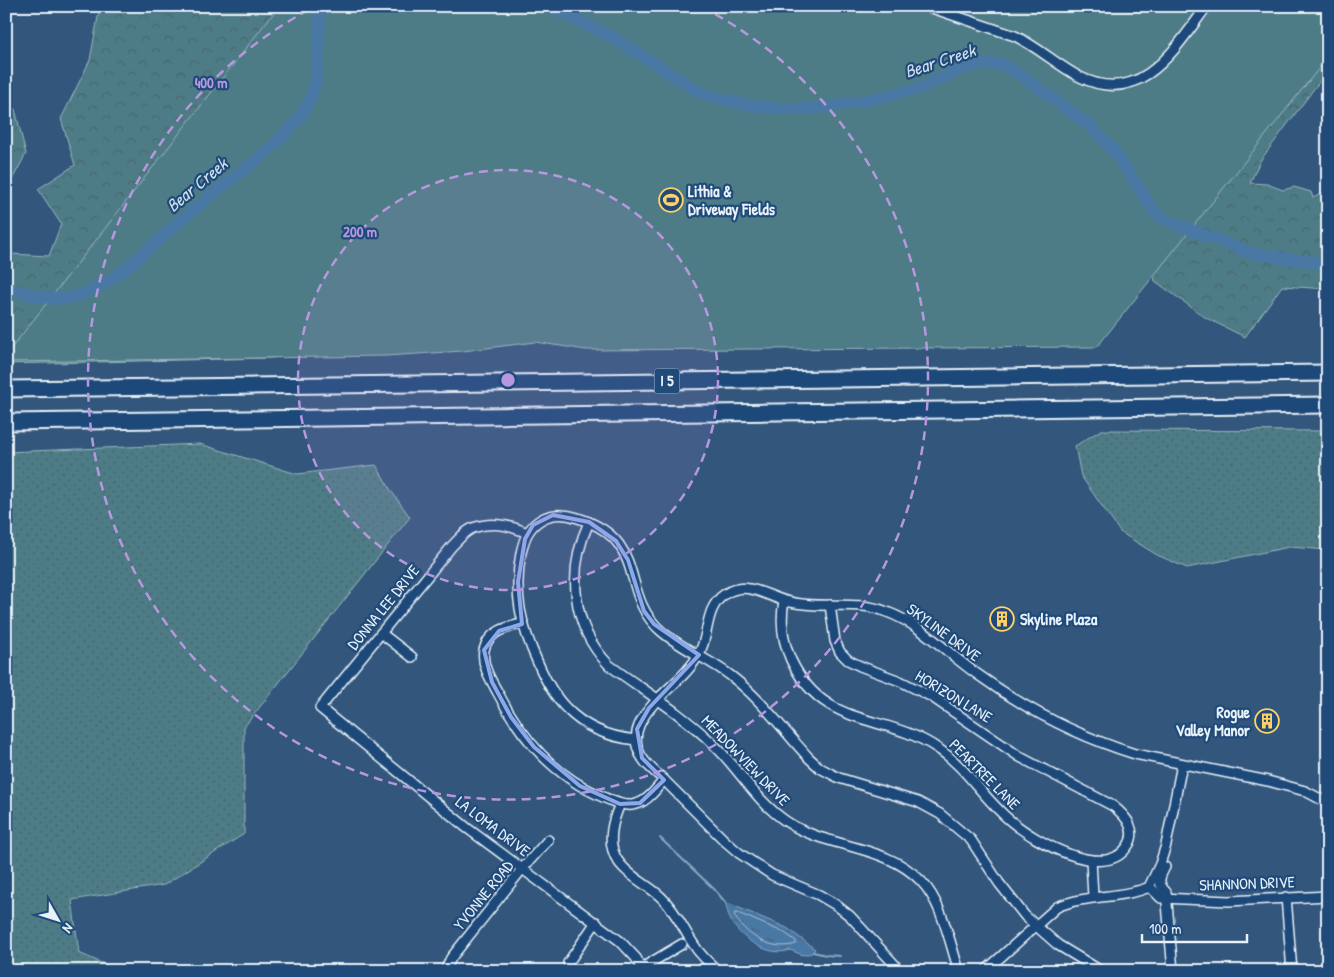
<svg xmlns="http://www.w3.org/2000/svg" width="1334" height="977" font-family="'Patrick Hand',sans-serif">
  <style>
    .grass { fill: url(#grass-dots); stroke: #9bb6bf }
    .forest { fill: url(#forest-crowns); stroke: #9bb6bf }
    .garden { fill: #4e7c86; stroke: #9bb6bf }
    .water { fill: url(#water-ripples); stroke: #89a8c6 }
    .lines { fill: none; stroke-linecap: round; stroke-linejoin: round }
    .shore { stroke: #a8c1d7; stroke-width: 1 }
    .stream { stroke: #89a8c6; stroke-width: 2 }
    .river { stroke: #4978a5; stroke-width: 12 }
    .street-casing { stroke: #e8f1f8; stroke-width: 12 }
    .highway-casing { stroke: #e8f1f8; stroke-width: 19 }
    .street { stroke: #1f4a7a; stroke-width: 9 }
    .highway { stroke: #1f4a7a; stroke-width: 15 }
    .marked { fill: none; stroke: #8da8ea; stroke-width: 4; stroke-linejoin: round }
    .ring { fill: none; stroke: #b798de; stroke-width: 2.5; stroke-dasharray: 9 6 }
    .labels { text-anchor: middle; stroke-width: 4.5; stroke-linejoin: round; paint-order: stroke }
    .shield { fill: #1f4a7a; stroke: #acbfd2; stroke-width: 1 }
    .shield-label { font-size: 15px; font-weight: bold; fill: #e8f1f8 }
    .poi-label { font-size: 16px; font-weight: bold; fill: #e8f1f8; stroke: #1f4a7a; text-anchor: start }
    .street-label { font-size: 16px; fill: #e8f1f8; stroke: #1f4a7a }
    .water-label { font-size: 18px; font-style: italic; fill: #d0dfec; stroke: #1f4a7a }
    .centre { fill: #b798de; stroke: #1f4a7a; stroke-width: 2.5 }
    .ring-label { font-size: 15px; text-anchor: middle; font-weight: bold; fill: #b798de; stroke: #1f4a7a; stroke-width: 4.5; stroke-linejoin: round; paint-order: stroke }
  </style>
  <defs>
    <pattern id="grass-dots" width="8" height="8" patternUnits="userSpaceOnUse" patternTransform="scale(1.25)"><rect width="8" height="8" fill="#4e7c86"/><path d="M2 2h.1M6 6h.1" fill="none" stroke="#4a656b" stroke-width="1.8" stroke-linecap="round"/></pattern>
    <pattern id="forest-crowns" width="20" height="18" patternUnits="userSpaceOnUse" patternTransform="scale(1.25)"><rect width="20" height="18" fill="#4e7c86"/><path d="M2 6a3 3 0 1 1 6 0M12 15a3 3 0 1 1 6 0" fill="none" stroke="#4a656b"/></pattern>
    <pattern id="water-ripples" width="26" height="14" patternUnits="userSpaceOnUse" patternTransform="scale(1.25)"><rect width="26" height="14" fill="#4978a5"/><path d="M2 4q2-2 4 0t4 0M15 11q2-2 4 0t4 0" fill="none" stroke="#48627c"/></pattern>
  </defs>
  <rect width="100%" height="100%" fill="#33567c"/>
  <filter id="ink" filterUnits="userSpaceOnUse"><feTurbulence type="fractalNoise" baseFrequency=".02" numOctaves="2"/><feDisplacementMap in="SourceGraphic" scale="10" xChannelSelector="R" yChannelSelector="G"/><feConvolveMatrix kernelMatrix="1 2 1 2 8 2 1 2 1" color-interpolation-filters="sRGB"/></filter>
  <g filter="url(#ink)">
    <!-- grass -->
    <g class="grass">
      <path d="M1101 430 1328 431V550L1289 547 1187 568 1157 555 1120 532 1081 476 1075 446Z"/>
      <path d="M200 444 297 474 376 465 392 492 410 517 244 727V834L164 885 72 900 79 953 120 971H6V452Z"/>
    </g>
    <!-- forest -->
    <g class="forest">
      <path d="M100 6H907L1328 42V70L1260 161 1250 183 1267 184 1283 190 1294 187 1311 192 1313 198 1323 193H1328V289L1282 286 1245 337 1206 318 1155 281 1150 261 271 358 6 364V242L11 254 49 256 61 224 38 189 75 165 61 119 90 60Z"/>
      <path d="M6 106 15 109 26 154 6 191Z"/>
    </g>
    <!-- garden -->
    <path class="garden" d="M279 6H1328V57L1097 347 586 350 535 342 463 351 386 356 6 362V355Z"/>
    <!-- water -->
    <path class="water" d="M725 902 787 928 815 949 812 953 803 955 790 950C770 958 741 939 731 921 728 915 727 908 725 902Z"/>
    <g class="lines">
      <!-- shore -->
      <path class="shore" d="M735 913H738L785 933 796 941V944C772 951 749 938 735 917Z"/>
      <!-- stream -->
      <g class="stream">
        <path d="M660 838 714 889 725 902"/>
        <path d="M813 952 826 955 840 956"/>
      </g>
      <!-- river -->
      <g class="river">
        <path d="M547 6 614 38 696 90 714 97 752 106 787 109 820 108 868 100 921 88 959 70 982 64H1002L1022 76 1089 125 1114 151 1156 214 1166 220 1254 254 1328 264"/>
        <path d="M6 287C26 294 52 302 73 297 85 294 101 286 111 279 142 258 168 230 198 206 230 179 289 140 308 104 321 80 318 33 320 6"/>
      </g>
      <!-- street casing -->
      <g class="street-casing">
        <g id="street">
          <path d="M926 6 1015 36C1038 47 1057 65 1080 77 1142 108 1176 47 1207 6"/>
          <path d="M589 522C567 570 571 626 609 665 643 690 681 713 712 743 740 769 754 800 787 822 828 849 886 844 921 881 942 902 950 943 959 971"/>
          <path d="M527 533C510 525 492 521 473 528 465 531 458 540 452 546L320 708 467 828 620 941 636 958 643 971"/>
          <path d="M784 601C780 622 782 640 791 660 824 730 883 712 937 748 968 768 984 800 1012 822 1035 841 1104 881 1127 847 1139 831 1126 816 1113 806L1020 757 932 697 900 681 860 666 848 660 840 652 835 641 830 605"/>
          <path d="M522 624C506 627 488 632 484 650 481 665 491 680 498 693 522 739 554 776 603 797 612 801 622 806 632 805 647 803 655 790 664 780 657 773 648 767 643 759 626 735 644 713 661 696 674 683 690 671 699 654 710 634 704 608 725 594 748 579 768 598 790 602 823 610 855 599 887 612 922 625 947 653 977 674 1025 709 1078 736 1135 754L1268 781 1305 791 1328 803"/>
          <path d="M381 633 412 657"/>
          <path d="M636 740C608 737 585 728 566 708 553 695 545 679 538 663 521 626 513 594 521 553 524 539 528 527 542 519 553 513 567 514 578 518 650 541 618 593 661 631 682 649 709 659 731 676 761 699 784 731 809 758L820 768 839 778 918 802 940 814 971 840 999 883 1025 916 1058 945 1101 971"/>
          <path d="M1182 764 1166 845 1160 864 1150 885V887L1161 898 1229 901 1328 896"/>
          <path d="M664 780 725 841 739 853 772 875 819 895 836 905 850 916 895 965 888 971"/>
          <path d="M620 804C613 820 607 839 615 856 624 874 647 884 661 897 676 911 683 929 694 945 700 955 709 963 718 971"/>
          <path d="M1091 860 1093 897"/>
          <path d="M1165 867C1159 878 1157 883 1166 892L1173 971"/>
          <path d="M1286 897 1292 971"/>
          <path d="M568 963 596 922"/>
          <path d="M642 968 682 944"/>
          <path d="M445 971 451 958 523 868 548 840"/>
          <path d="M985 971 1057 907C1087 894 1120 899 1150 887"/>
        </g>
      </g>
      <!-- highway casing -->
      <g class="highway-casing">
        <g id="highway">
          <path d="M6 389 1328 373"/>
          <path d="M6 422 1328 405"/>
        </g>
      </g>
      <!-- street -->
      <use href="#street" class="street"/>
      <!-- highway -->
      <use href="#highway" class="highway"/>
    </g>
  </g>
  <!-- marked area -->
  <path class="marked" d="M553 515 589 522 616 541 628 560 644 611 654 624 699 655 649 708 637 729 642 758 664 780 640 803 620 804 580 786 534 747 511 717 492 682 484 650 499 631 522 624 518 582 525 539 533 525Z"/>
  <!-- distance rings -->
  <circle cx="508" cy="380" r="210" fill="#b798de" fill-opacity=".12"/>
  <g class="ring">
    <circle cx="508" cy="380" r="210"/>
    <path d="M702 7A420 420 0 1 1 314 7"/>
  </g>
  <!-- icons -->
  <defs>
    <g id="stadium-ring" transform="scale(1.25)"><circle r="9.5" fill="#1f4a7a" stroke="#ffd166" stroke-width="1.5"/><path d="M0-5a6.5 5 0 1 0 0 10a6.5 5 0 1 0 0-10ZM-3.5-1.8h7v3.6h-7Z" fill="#ffd166"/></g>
    <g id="building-ring" transform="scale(1.25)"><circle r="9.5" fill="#1f4a7a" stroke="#ffd166" stroke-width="1.5"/><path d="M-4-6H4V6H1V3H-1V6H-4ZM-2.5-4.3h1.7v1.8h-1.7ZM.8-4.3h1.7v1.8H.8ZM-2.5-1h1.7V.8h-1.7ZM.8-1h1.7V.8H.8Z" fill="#ffd166"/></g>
  </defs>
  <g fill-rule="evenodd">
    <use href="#stadium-ring" x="671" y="200"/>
    <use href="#building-ring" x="1002" y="619"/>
    <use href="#building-ring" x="1267" y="721"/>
  </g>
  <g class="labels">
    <!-- shield labels -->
    <rect class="shield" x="654.5" y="368.5" width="25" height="25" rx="4"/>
    <g class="shield-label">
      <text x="667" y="386">I 5</text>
    </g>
    <!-- poi labels -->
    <g class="poi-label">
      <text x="688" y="197">Lithia &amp;<tspan x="688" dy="18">Driveway Fields</tspan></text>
      <text x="1020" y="625">Skyline Plaza</text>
      <text x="1250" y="718" text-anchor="end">Rogue<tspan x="1250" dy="18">Valley Manor</tspan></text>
    </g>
    <!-- street labels -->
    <g class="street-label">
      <text transform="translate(383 607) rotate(-51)" y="6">DONNA LEE DRIVE</text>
      <text transform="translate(944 632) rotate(36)" y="6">SKYLINE DRIVE</text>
      <text transform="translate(954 696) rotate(31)" y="6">HORIZON LANE</text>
      <text transform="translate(746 760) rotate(46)" y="6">MEADOWVIEW DRIVE</text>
      <text transform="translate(985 774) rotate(45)" y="6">PEARTREE LANE</text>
      <text transform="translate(493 826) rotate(37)" y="6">LA LOMA DRIVE</text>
      <text transform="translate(1247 883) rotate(-2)" y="6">SHANNON DRIVE</text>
      <text transform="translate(483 895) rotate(-51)" y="6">YVONNE ROAD</text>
    </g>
    <!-- water labels -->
    <g class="water-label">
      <text transform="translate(940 61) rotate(-18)" y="6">Bear Creek</text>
      <text transform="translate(197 185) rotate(-40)" y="6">Bear Creek</text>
    </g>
  </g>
  <circle cx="508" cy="380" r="8" class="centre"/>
  <g class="ring-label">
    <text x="211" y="88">400 m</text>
    <text x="360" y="237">200 m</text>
  </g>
  <!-- margin -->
  <rect width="1334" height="977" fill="none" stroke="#1f4a7a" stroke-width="25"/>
  <rect x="12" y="12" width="1309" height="952" fill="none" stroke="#e8f1f8" stroke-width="2" filter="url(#ink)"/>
  <!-- north arrow -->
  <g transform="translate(58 920) rotate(129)" stroke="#1f4a7a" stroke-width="4" paint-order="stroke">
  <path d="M0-4L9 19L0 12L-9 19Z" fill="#e8f1f8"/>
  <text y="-8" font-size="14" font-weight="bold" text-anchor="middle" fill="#e8f1f8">N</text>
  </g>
  <!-- scale -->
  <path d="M1142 934v8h105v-8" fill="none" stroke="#e8f1f8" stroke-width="2.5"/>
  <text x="1149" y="934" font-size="15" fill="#e8f1f8" stroke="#1f4a7a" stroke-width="4" paint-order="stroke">100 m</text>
</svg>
